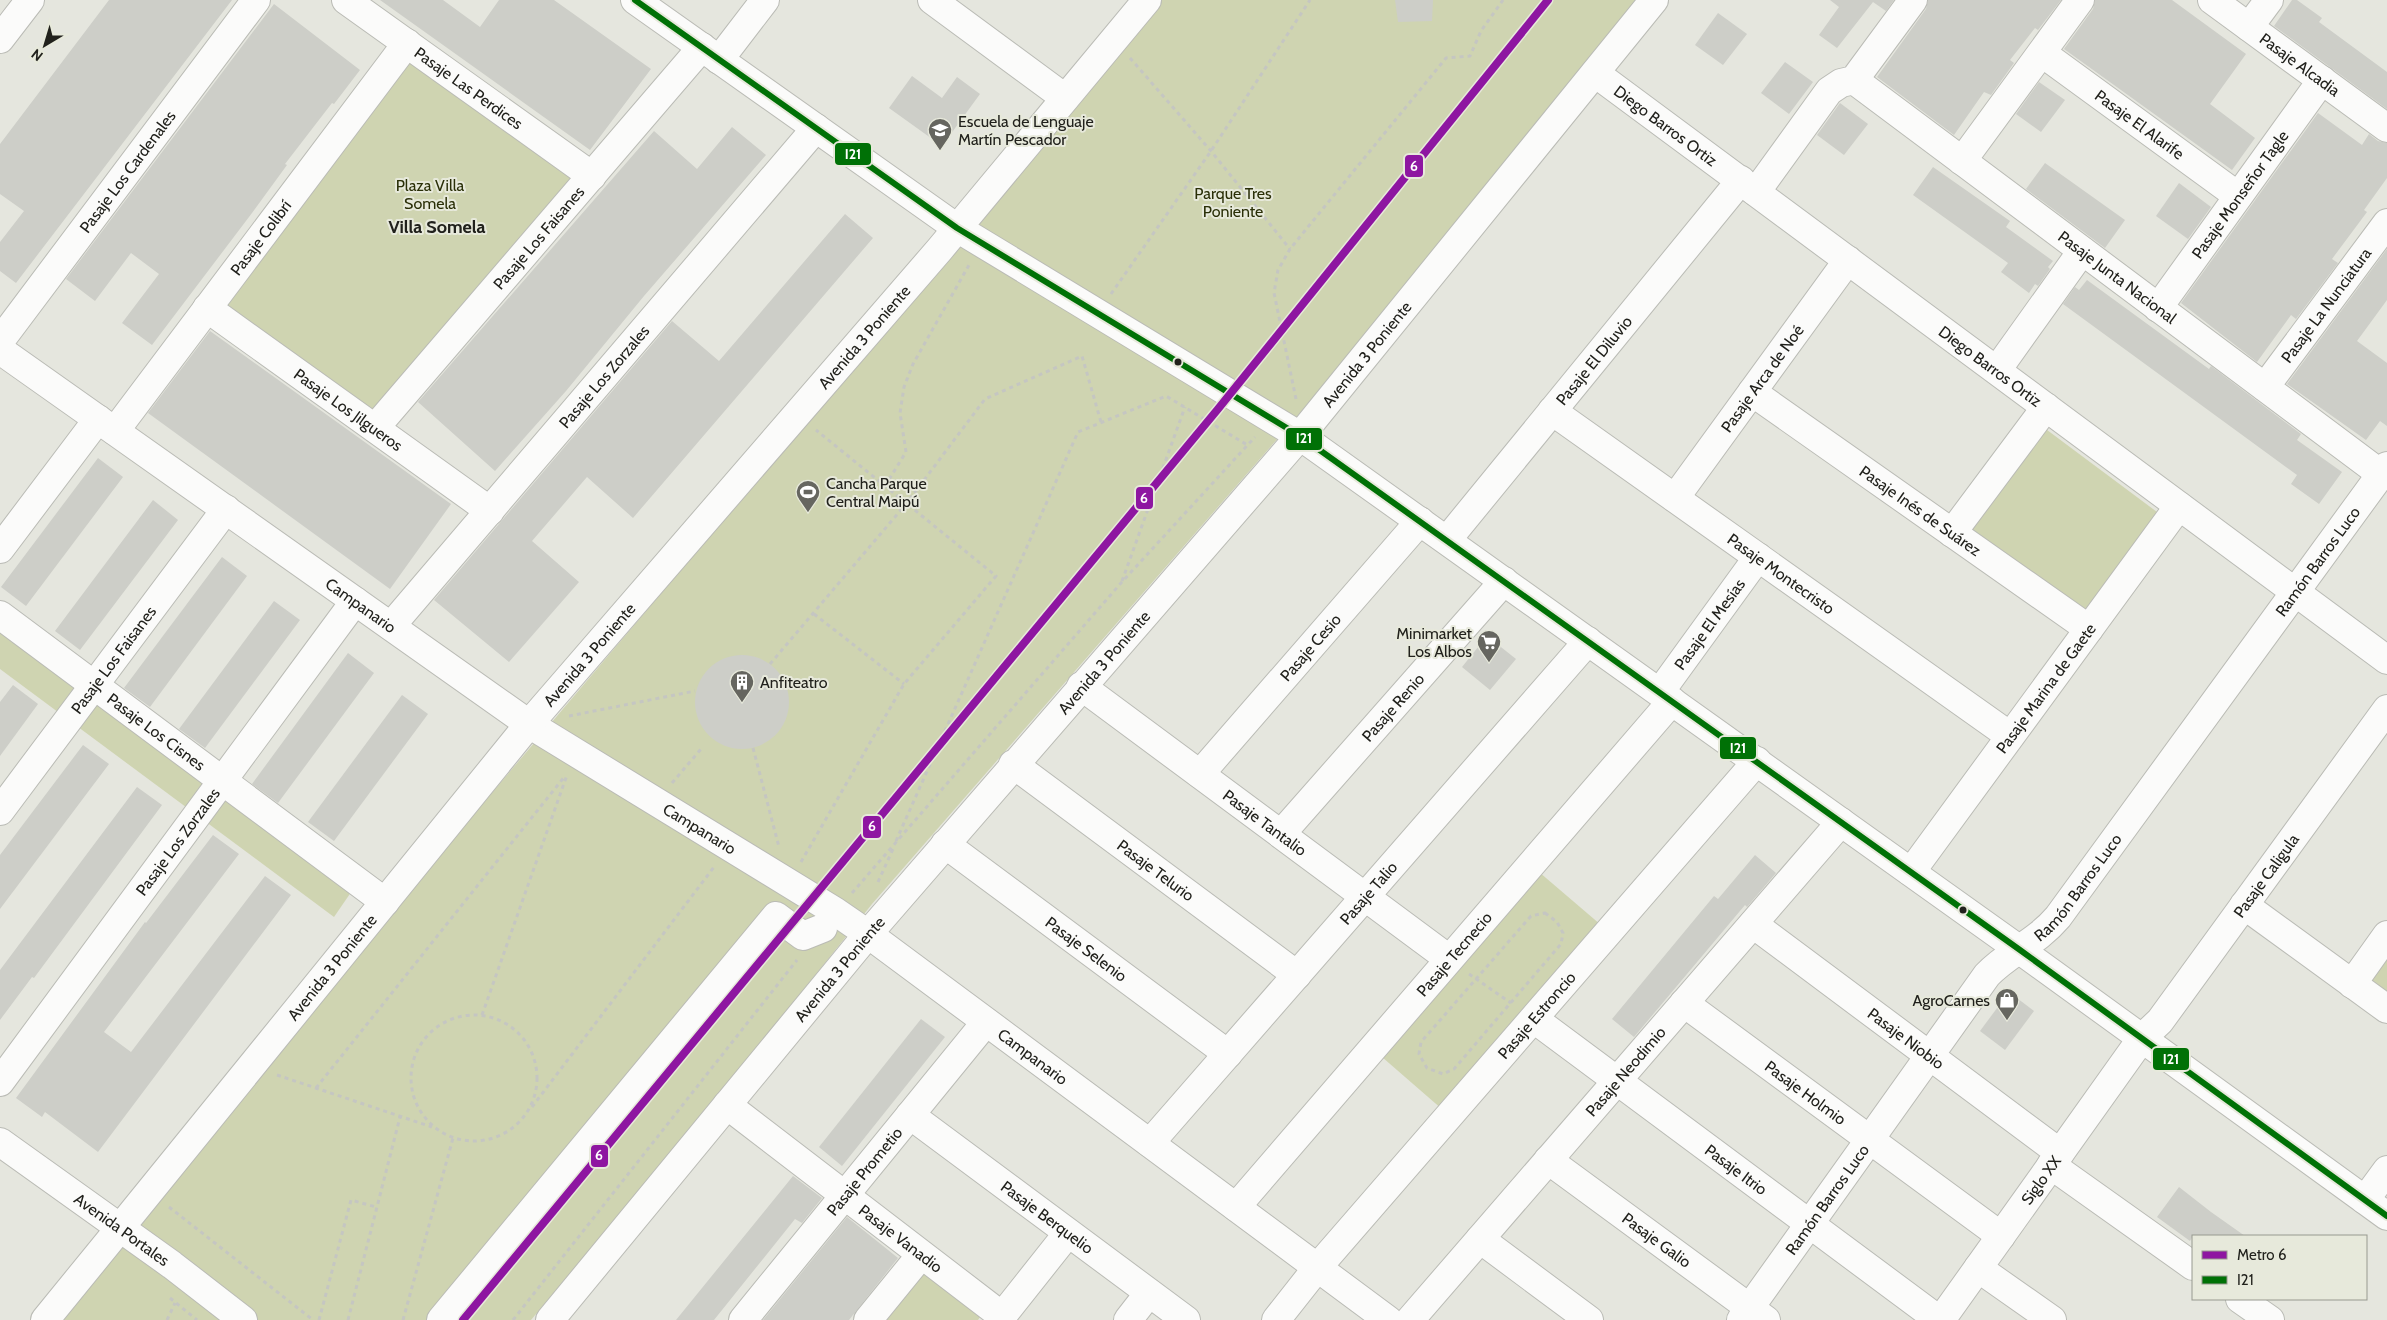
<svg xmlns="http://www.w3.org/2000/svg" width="2387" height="1320" font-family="Cabin,sans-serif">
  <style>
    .green { fill: #cfd4b1 }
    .building { fill: #cdcec8 }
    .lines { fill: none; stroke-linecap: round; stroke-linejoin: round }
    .minor-casing { stroke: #babbb5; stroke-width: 30 }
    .major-casing { stroke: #babbb5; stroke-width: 30 }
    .path { stroke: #c5c6c2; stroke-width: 3; stroke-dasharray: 4 4; stroke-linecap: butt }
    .minor { stroke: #fbfbfa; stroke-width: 28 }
    .major { stroke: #fbfbfa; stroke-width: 28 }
    .bus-1-casing { stroke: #e7e9db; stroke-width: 10 }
    .bus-1 { stroke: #007106; stroke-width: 6 }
    .metro-1-casing { stroke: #e7e9db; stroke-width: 11 }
    .metro-1 { stroke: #8e16a1; stroke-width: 8 }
    .bus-dot { fill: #21211c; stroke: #e7e9db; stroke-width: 2 }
    .labels { text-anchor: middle; stroke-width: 4; stroke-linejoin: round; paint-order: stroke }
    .street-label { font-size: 16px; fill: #21211c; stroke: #e7e9db }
    .poi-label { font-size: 16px; fill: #21211c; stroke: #e7e9db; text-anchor: start }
    .park-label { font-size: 16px; fill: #2a2f07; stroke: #e7e9db }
    .neighbourhood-label { font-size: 18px; font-weight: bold; fill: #21211c; stroke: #e7e9db }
    .line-badge { stroke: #e7e9db; stroke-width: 2 }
    .badge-label { font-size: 14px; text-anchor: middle; font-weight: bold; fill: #fff }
  </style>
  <rect width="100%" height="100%" fill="#e5e6de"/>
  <!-- green -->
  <g class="green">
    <path d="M1158 0H1641L1299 414 872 904 718 1097 531 1320H57L400 901 990 206Z"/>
    <path d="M409 56 578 174 374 411 222 304Z"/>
    <path d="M2035 421 2157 512 2079 622 1958 532Z"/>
    <path d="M0 621 356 885 334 917 0 669Z"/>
    <path d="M1539 872 1601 925 1443 1110 1382 1057Z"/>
    <path d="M2387 958V992L2371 981Z"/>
    <path d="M920 1266 982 1314 978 1320H879Z"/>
  </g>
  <!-- building -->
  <g class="building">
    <path d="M109 0H232L16 283 0 271V242L24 211 0 194V144Z"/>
    <path d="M380 0H443L480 27 499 0H554L651 69 590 150Z"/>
    <path d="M1395 0H1433L1432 21 1398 22Z"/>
    <path d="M1830 0H1894L1886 11 1873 2 1837 48 1819 35 1839 7Z"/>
    <path d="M1928 0H2061L2038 30 2035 28 2010 60 2014 63 1991 95 1984 92 1954 135 1877 77 1926 9Z"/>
    <path d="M2095 0H2172L2246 54 2210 104 2255 138 2232 170 2064 49 2093 9Z"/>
    <path d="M2292 0H2297L2322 18 2319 22 2387 72V109L2274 26Z"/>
    <path d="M274 4 360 70 334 104 332 103 285 164 287 165 252 213 152 345 122 323 159 274 131 253 95 301 66 279Z"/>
    <path d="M1718 13 1747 34 1723 65 1695 45Z"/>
    <path d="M1785 62 1813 82 1789 114 1761 93Z"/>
    <path d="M912 76 942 98 957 77 980 94 942 146 889 108Z"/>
    <path d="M2039 82 2065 100 2041 132 2016 114Z"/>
    <path d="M1840 103 1868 124 1844 155 1817 135Z"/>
    <path d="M2318 113 2362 145 2369 134 2378 141 2387 143V178L2364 210 2367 212 2332 259 2338 263 2296 319 2291 315 2257 362 2181 303Z"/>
    <path d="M732 127 766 155 644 296 566 391 495 471 418 402 654 131 697 169Z"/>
    <path d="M2045 163 2125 220 2105 248 2026 189Z"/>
    <path d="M1933 167 2010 221 2006 227 2053 261 2048 267 2050 269 2038 286 2035 284 2029 293 2001 272 2008 263 1913 195Z"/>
    <path d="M2179 183 2211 207 2188 239 2156 216Z"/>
    <path d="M845 214 873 238 633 518 587 477 532 541 579 582 509 662 434 600 672 321 719 361Z"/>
    <path d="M2387 249V300L2357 341 2387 363V426L2380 421 2366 440 2287 384Z"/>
    <path d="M2087 280 2209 369 2211 366 2301 434 2297 440 2342 472 2319 504 2291 484 2297 475 2063 304 2075 287 2079 290Z"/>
    <path d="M210 331 451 504 390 589 148 413Z"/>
    <path d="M98 458 123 477 26 606 1 587Z"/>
    <path d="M153 500 178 520 80 650 55 631Z"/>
    <path d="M222 557 247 576 150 707 124 688Z"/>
    <path d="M274 601 300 620 205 748 179 729Z"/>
    <path d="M1487 636 1516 659 1490 690 1462 667Z"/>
    <path d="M348 653 374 673 278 803 252 784Z"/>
    <circle cx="742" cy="702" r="47"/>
    <path d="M13 685 38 704 0 756V702Z"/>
    <path d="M402 695 428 714 334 841 308 822Z"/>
    <path d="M83 745 109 764 0 909V855Z"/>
    <path d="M137 787 162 805 34 978 32 977 0 1020V970Z"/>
    <path d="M213 835 239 854 104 1032 131 1052 265 876 291 895 98 1152 45 1112 42 1117 16 1098 145 922 146 923Z"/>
    <path d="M1755 855 1776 873 1747 907 1745 905 1634 1037 1612 1019 1714 896 1718 899Z"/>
    <path d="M2009 992 2034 1011 2005 1050 1980 1031Z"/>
    <path d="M921 1019 945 1037 842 1166 819 1147Z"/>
    <path d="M793 1176 822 1198 802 1223 795 1219 714 1320H676Z"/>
    <path d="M2179 1187 2211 1212 2245 1236H2193L2190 1241 2157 1217Z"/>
    <path d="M847 1217 898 1258 849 1320H763Z"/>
  </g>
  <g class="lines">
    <!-- minor casing -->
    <g class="minor-casing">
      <g id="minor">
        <path id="s1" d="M346 0 592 176"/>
        <path d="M635 0 957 228 1300 436 2020 950 2387 1216"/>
        <path d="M932 0 1065 98"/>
        <path id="s2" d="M2212 0 2387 128"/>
        <path d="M2249 27 2269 0"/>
        <path id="s3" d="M2042 53 2238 196"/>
        <path d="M719 60 765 0"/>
        <path id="s4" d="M1595 73 2387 660"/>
        <path id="s5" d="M1854 80 2381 474"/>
        <path d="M1962 161 2080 0"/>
        <path d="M1756 192 1829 91 1841 83 1854 80 1913 0"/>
        <path id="s6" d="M207 308 490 511"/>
        <path id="s7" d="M2158 308 2322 80"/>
        <path id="s8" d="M0 341 256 0"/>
        <path id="s9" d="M0 350 529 724 836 912 868 934 1388 1320"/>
        <path d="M1997 370 2082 251"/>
        <path id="s10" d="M2265 387 2387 223"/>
        <path id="s11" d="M1752 392 2089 629"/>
        <path id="s12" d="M1552 411 2010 736"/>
        <path id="s13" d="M375 428 702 47"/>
        <path id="s14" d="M115 431 407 43"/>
        <path id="s15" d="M1675 498 1848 260"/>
        <path d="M1952 533 2046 407"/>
        <path id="s16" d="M1447 540 1741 180"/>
        <path d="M0 549 98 419"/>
        <path id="s17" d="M0 615 385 902"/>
        <path id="s18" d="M391 626 816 128"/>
        <path id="s19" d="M1081 686 1449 959"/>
        <path id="s20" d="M1660 692 1758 557"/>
        <path id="s21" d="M1013 764 1297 975"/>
        <path id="s22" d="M1200 774 1420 521"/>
        <path id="s23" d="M0 811 226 509"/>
        <path id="s24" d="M1281 834 1504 581"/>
        <path id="s25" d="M945 844 1228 1054"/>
        <path id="s26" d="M1911 872 2179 506"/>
        <path d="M2244 905 2387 1009"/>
        <path id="s27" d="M1753 924 2060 1153"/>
        <path d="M2352 984 2387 935"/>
        <path id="s28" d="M1684 1003 2001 1236"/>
        <path id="s29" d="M1534 1019 1939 1320"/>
        <path id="s30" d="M0 1082 355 601"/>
        <path id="s31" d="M727 1105 1002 1316"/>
        <path id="s32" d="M910 1115 1186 1320"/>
        <path id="s33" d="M1150 1143 1588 641"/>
        <path id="s34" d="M1548 1160 1766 1320"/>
        <path d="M2051 1165 2193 1266"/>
        <path d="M2365 1200 2387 1170"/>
        <path id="s35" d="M1236 1207 1672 701"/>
        <path id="s36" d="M120 1228 529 724 940 249 1147 0"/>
        <path d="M1480 1239 1589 1320"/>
        <path d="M1978 1268 2052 1320"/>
        <path d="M2240 1299 2270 1320"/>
        <path d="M441 1320 776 916 803 936 823 928"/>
        <path id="s37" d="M743 1320 986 1022"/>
        <path d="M868 1320 921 1255"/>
        <path d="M999 1320 1068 1233"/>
        <path d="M1128 1320 1149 1293"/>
        <path id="s38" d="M1276 1320 1317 1268 1757 761"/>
        <path id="s39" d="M1410 1320 1841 822"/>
        <path id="s40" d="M1741 1320 1987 975C2009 952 2036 943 2058 917L2387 466"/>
        <path id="s41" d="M1941 1320 2142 1038 2160 1021 2387 709"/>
      </g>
    </g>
    <!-- major casing -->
    <g class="major-casing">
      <g id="major">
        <path d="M0 39 30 0"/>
        <path id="s42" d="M0 1142 172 1265 243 1320"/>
        <path d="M45 1320 120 1228"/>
        <path id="s43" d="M550 1320 868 934 1300 436 1654 0"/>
      </g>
    </g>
    <!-- path -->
    <g class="path">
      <path d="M1130 58 1211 151 1290 249"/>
      <path d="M1111 294 1211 151 1310 0"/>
      <path d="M1296 399 1274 293 1278 270 1290 249 1446 58 1470 56 1481 31 1503 0"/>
      <path d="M885 486 906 452 900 413 904 387 913 364 969 265"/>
      <path d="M1122 581 1185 407"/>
      <path d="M814 614 904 684"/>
      <path d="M770 664 906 504 985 399 1082 356 1101 422"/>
      <path d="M569 716 695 691"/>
      <path d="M753 748 779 847"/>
      <path d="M672 783 701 749"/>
      <path d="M896 841 1078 432 1166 396 1249 446"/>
      <path d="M801 862 904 684 996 576 816 430"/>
      <path d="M878 882 893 849"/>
      <path d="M852 893 1121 583 1255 437"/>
      <path d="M1545 913 1557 922 1563 933 1561 944 1454 1069 1443 1074 1427 1068 1419 1054 1421 1042 1531 916Z"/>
      <path d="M1469 974 1511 1003"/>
      <path d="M482 1015 567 775"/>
      <circle cx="474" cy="1078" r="63"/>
      <path d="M277 1075 432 1127"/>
      <path d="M316 1088 565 776"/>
      <path d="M532 1107 714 867"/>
      <path d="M169 1207 313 1320"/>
      <path d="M170 1298 197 1320"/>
      <path d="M167 1320 175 1303"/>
      <path d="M319 1320 351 1200 376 1207"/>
      <path d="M348 1320 400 1117"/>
      <path d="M403 1320 453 1138"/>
      <path d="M513 1320 797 960"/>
    </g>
    <!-- minor -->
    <use href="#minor" class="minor"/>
    <!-- major -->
    <use href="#major" class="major"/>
    <!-- bus-1 casing -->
    <g class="bus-1-casing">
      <path id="bus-1" d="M635 0 957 228 1300 436 2020 950 2387 1216"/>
    </g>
    <!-- bus-1 -->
    <use href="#bus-1" class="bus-1"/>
    <!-- metro-1 casing -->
    <g class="metro-1-casing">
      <path id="metro-1" d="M463 1320 1218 409 1548 0"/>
    </g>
    <!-- metro-1 -->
    <use href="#metro-1" class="metro-1"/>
  </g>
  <!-- icons -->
  <defs>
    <g id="school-pin" transform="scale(1.25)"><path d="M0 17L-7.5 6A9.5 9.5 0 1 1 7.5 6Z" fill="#666660" stroke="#e7e9db"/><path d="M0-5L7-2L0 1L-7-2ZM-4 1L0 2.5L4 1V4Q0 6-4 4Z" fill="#fff"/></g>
    <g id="stadium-pin" transform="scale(1.25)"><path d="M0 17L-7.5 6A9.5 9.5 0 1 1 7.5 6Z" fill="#666660" stroke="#e7e9db"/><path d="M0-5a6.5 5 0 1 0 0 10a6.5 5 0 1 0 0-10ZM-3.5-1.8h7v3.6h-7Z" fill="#fff"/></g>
    <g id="supermarket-pin" transform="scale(1.25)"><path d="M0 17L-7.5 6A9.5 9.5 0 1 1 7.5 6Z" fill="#666660" stroke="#e7e9db"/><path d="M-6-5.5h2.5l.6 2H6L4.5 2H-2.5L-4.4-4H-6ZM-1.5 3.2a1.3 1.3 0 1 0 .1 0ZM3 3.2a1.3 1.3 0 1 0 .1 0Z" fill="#fff"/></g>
    <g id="building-pin" transform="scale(1.25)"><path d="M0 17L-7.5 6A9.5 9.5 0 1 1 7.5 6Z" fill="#666660" stroke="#e7e9db"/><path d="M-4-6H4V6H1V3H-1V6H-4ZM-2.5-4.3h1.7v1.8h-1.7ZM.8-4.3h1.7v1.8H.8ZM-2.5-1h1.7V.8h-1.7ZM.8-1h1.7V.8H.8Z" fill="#fff"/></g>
    <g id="shop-pin" transform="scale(1.25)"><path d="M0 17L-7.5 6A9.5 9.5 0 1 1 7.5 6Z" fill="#666660" stroke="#e7e9db"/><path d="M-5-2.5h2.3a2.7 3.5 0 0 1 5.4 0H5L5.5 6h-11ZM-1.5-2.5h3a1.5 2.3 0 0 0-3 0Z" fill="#fff"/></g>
  </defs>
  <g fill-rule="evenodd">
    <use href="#school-pin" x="940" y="130"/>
    <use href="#stadium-pin" x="808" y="492"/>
    <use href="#supermarket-pin" x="1489" y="642"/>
    <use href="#building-pin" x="742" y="682"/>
    <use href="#shop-pin" x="2007" y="1000"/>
  </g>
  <!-- markers -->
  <g class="bus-dot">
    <circle cx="1178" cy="362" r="4.5"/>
    <circle cx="1963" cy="910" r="4.5"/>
  </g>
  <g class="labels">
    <!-- street labels -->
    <g class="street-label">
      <text dy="6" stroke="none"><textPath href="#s2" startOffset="109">Pasaje Alcadia</textPath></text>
      <text dy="6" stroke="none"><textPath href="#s1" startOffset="151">Pasaje Las Perdices</textPath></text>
      <text dy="6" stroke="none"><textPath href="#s3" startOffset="121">Pasaje El Alarife</textPath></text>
      <text dy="6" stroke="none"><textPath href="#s4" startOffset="88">Diego Barros Ortiz</textPath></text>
      <text dy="6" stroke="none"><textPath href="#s8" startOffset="212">Pasaje Los Cardenales</textPath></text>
      <text dy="6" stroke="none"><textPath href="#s7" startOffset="140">Pasaje Monseñor Tagle</textPath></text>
      <text dy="6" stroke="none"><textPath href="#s14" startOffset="242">Pasaje Colibrí</textPath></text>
      <text dy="6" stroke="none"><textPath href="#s13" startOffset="251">Pasaje Los Faisanes</textPath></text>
      <text dy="6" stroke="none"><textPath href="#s5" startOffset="329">Pasaje Junta Nacional</textPath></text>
      <text dy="6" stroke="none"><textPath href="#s10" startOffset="102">Pasaje La Nunciatura</textPath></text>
      <text dy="6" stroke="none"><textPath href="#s36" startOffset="1161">Avenida 3 Poniente</textPath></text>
      <text dy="6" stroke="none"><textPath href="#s43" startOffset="1265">Avenida 3 Poniente</textPath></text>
      <text dy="6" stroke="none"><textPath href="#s16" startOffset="232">Pasaje El Diluvio</textPath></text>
      <text dy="6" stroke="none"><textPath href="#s4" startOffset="492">Diego Barros Ortiz</textPath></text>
      <text dy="6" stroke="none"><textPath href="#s18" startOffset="328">Pasaje Los Zorzales</textPath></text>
      <text dy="6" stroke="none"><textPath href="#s15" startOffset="148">Pasaje Arca de Noé</textPath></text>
      <text dy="6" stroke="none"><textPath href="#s6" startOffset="174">Pasaje Los Jilgueros</textPath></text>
      <text dy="6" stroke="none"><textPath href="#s11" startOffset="206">Pasaje Inés de Suárez</textPath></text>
      <text dy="6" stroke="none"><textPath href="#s40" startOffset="956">Ramón Barros Luco</textPath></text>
      <text dy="6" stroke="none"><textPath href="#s12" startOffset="281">Pasaje Montecristo</textPath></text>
      <text dy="6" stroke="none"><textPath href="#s9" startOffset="442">Campanario</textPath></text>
      <text dy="6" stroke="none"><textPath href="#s20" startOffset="84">Pasaje El Mesías</textPath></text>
      <text dy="6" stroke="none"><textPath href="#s22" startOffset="168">Pasaje Cesio</textPath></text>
      <text dy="6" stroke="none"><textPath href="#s36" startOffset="741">Avenida 3 Poniente</textPath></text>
      <text dy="6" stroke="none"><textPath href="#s23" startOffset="189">Pasaje Los Faisanes</textPath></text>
      <text dy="6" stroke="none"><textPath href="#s43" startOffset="860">Avenida 3 Poniente</textPath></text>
      <text dy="6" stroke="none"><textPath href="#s26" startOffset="228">Pasaje Marina de Gaete</textPath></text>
      <text dy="6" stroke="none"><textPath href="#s24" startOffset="169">Pasaje Renio</textPath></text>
      <text dy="6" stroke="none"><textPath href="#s17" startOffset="195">Pasaje Los Cisnes</textPath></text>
      <text dy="6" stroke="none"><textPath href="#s19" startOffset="229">Pasaje Tantalio</textPath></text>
      <text dy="6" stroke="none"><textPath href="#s9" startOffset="848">Campanario</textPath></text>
      <text dy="6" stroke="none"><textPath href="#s30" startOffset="299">Pasaje Los Zorzales</textPath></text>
      <text dy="6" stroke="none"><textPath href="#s21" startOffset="178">Pasaje Telurio</textPath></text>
      <text dy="6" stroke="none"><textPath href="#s41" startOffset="551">Pasaje Caligula</textPath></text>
      <text dy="6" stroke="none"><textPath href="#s40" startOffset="551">Ramón Barros Luco</textPath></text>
      <text dy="6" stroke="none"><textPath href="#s33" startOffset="332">Pasaje Talio</textPath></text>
      <text dy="6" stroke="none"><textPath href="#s25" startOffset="176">Pasaje Selenio</textPath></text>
      <text dy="6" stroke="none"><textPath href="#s35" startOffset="334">Pasaje Tecnecio</textPath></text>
      <text dy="6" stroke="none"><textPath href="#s36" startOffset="336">Avenida 3 Poniente</textPath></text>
      <text dy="6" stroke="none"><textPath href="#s43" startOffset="455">Avenida 3 Poniente</textPath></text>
      <text dy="6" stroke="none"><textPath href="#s38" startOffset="401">Pasaje Estroncio</textPath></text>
      <text dy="6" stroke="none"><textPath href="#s27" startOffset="191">Pasaje Niobio</textPath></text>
      <text dy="6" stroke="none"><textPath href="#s9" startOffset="1252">Campanario</textPath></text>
      <text dy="6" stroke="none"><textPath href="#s39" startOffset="329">Pasaje Neodimio</textPath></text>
      <text dy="6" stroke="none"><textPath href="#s28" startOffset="151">Pasaje Holmio</textPath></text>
      <text dy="6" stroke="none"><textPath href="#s29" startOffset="252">Pasaje Itrio</textPath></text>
      <text dy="6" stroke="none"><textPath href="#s37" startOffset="192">Pasaje Prometio</textPath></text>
      <text dy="6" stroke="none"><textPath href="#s41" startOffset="172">Siglo XX</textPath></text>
      <text dy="6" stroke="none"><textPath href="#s40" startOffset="148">Ramón Barros Luco</textPath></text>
      <text dy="6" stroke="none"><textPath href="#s32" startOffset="171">Pasaje Berquelio</textPath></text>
      <text dy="6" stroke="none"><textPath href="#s42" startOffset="150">Avenida Portales</textPath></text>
      <text dy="6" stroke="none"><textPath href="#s31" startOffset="219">Pasaje Vanadio</textPath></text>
      <text dy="6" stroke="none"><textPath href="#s34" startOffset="135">Pasaje Galio</textPath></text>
    </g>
    <!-- poi labels -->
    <g class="poi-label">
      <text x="958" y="127">Escuela de Lenguaje<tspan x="958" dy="18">Martín Pescador</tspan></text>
      <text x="826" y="489">Cancha Parque<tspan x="826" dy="18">Central Maipú</tspan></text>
      <text x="1472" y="639" text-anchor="end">Minimarket<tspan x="1472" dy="18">Los Albos</tspan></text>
      <text x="760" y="688">Anfiteatro</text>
      <text x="1990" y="1006" text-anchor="end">AgroCarnes</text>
    </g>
    <!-- park labels -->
    <g class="park-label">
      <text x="430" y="191">Plaza Villa<tspan x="430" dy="18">Somela</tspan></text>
      <text x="1233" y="199">Parque Tres<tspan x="1233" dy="18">Poniente</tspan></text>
    </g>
    <!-- neighbourhood labels -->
    <g class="neighbourhood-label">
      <text x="437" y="233">Villa Somela</text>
    </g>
  </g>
  <g class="line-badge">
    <rect x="834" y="142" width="38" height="24" rx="5" fill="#007106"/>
    <rect x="1404" y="154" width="20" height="24" rx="5" fill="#8e16a1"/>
    <rect x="1285" y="427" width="38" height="24" rx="5" fill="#007106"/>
    <rect x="1135" y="486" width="19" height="24" rx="5" fill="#8e16a1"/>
    <rect x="1719" y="736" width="38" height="24" rx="5" fill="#007106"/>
    <rect x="862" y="815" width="20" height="24" rx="5" fill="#8e16a1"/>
    <rect x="2152" y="1047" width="38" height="24" rx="5" fill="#007106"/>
    <rect x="590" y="1144" width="19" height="24" rx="5" fill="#8e16a1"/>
  </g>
  <g class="badge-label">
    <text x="853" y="159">I21</text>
    <text x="1414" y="171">6</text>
    <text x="1304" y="443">I21</text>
    <text x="1144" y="503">6</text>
    <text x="1738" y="753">I21</text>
    <text x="872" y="831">6</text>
    <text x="2171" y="1064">I21</text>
    <text x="599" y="1160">6</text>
  </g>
  <!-- legend -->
  <rect x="2192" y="1235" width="175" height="65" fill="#e7e9db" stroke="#98998f"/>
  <rect x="2202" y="1251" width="25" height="8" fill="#8e16a1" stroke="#98998f"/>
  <text x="2237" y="1260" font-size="15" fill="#21211c">Metro 6</text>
  <rect x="2202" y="1276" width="25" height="8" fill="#007106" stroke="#98998f"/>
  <text x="2237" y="1285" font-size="15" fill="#21211c">I21</text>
  <!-- north arrow -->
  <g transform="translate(45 45) rotate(218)" stroke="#e7e9db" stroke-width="4" paint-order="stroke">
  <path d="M0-4L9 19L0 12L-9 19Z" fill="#21211c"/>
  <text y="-8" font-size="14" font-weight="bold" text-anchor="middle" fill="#21211c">N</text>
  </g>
</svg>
